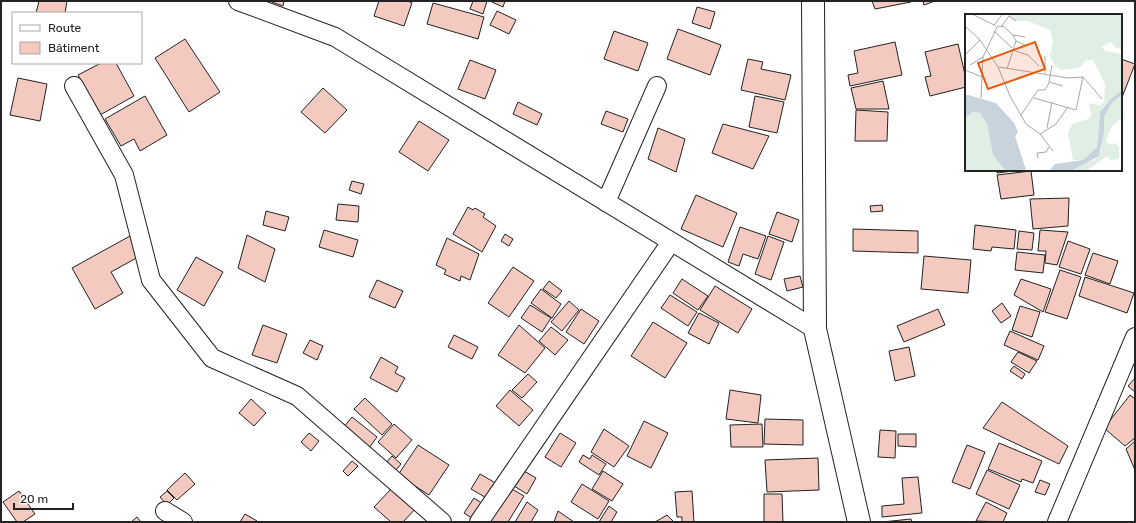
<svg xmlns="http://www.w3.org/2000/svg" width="1136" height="523" font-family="Rubik,sans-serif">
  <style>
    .building { fill: #f3c9c0; stroke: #222 }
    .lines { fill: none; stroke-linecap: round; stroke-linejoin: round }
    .street-casing { stroke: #222; stroke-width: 20 }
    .secondary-casing { stroke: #222; stroke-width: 24 }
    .street { stroke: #fff; stroke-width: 18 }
    .secondary { stroke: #fff; stroke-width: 22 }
    .inset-road { fill: none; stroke: #a7a7a7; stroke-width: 1 }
    .view { fill: #e8590c; fill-opacity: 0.15; stroke: #e8590c; stroke-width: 2 }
    .inset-edge { fill: none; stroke: #222; stroke-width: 2 }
  </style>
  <rect width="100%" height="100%" fill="#fff"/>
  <!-- building -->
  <g class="building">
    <path d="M39 1H67L65 13H36Z"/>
    <path d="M269 1H284L283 6Z"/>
    <path d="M379 1H408L412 3 404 26 374 16Z"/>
    <path d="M473 1H487L483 14 470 9Z"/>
    <path d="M492 1H505L503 7 492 2Z"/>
    <path d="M872 1H910L911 2 875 9Z"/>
    <path d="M923 1H935L924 5Z"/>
    <path d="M433 3 484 17 478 39 427 24Z"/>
    <path d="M697 7 715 12 710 29 692 23Z"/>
    <path d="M497 11 516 20 509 34 490 25Z"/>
    <path d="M678 29 721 45 710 75 667 59Z"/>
    <path d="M614 31 648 43 638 71 604 59Z"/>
    <path d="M185 39 220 92 189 112 155 58Z"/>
    <path d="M895 42 902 75 850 86 848 75 858 73 854 51Z"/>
    <path d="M958 44 966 79V87L930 96 925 77 931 76 925 52Z"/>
    <path d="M748 59 763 62 761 69 791 75 785 100 741 90Z"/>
    <path d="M1121 59 1135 64 1121 100Z"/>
    <path d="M470 60 496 70 485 99 458 89Z"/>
    <path d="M101 63H116L134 96 100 115 78 75Z"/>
    <path d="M18 78 47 84 40 121 10 115Z"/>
    <path d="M883 81 889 109H856L851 88Z"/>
    <path d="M323 88 347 110 325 133 301 112Z"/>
    <path d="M145 96 167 135 140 151 134 139 121 146 105 119Z"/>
    <path d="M755 96 784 102 777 133 749 127Z"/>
    <path d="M518 102 542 114 537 125 513 114Z"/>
    <path d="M856 110 888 112 887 141H855Z"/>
    <path d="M606 111 628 119 623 132 601 124Z"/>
    <path d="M419 121 449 140 428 171 399 152Z"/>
    <path d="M723 124 769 136 753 169 712 153Z"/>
    <path d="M658 128 685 139 676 172 648 159Z"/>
    <path d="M997 170H1013V171L997 173Z"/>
    <path d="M1031 171 1034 195 1001 199 997 175Z"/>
    <path d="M352 181 364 184 361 194 349 190Z"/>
    <path d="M696 195 737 213 723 247 681 229Z"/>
    <path d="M1069 198 1068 226 1033 229 1030 199Z"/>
    <path d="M338 204 359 206 358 222 336 220Z"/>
    <path d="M882 205 883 211 871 212 870 206Z"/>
    <path d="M468 207 473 210 475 208 485 214 483 217 496 226 482 252 453 234Z"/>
    <path d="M266 211 289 217 285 231 263 225Z"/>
    <path d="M777 212 799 220 792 242 769 234Z"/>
    <path d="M975 225 1016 230 1014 249 992 247 991 251 973 249Z"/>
    <path d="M740 227 766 236 758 259 743 254 739 266 728 262Z"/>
    <path d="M853 229 918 231V253L853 251Z"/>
    <path d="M324 230 358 240 353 257 319 247Z"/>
    <path d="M1040 230 1068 232 1057 265 1045 263 1046 251H1038Z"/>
    <path d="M1019 231 1034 233 1032 250 1017 249Z"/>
    <path d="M505 234 513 239 509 246 501 241Z"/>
    <path d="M247 235 275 249 265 282 238 268Z"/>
    <path d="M130 236 140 256 111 272 123 293 95 309 72 268Z"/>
    <path d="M768 236 784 242 771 280 755 274Z"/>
    <path d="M447 238 479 254 470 280 461 276 460 281 444 274 446 270 436 265Z"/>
    <path d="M1068 241 1090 249 1081 274 1059 267Z"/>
    <path d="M1017 252 1045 255 1043 273 1015 270Z"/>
    <path d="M1093 253 1118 261 1110 284 1085 275Z"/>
    <path d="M924 256 971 260 968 293 921 289Z"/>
    <path d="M196 257 223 272 204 306 177 290Z"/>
    <path d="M513 267 534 281 509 317 488 303Z"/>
    <path d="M1060 270 1081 277 1067 319 1045 312Z"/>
    <path d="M800 276 803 287 787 291 784 279Z"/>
    <path d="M1085 277 1134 293 1127 313 1079 296Z"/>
    <path d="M682 279 708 296 698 310 673 293Z"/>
    <path d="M1021 279 1051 289 1043 312 1014 295Z"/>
    <path d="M377 280 403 291 395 308 369 297Z"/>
    <path d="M549 281 562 291 556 298 543 289Z"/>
    <path d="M715 286 752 309 738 333 700 310Z"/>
    <path d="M541 289 561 304 552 318 531 303Z"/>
    <path d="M670 295 697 312 688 326 661 308Z"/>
    <path d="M569 301 579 310 562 331 551 322Z"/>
    <path d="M1002 303 1011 316 1001 323 992 311Z"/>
    <path d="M530 305 551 318 542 332 521 318Z"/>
    <path d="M1020 306 1040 312 1032 337 1012 330Z"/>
    <path d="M581 309 599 321 584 344 566 332Z"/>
    <path d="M938 309 945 325 904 342 897 326Z"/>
    <path d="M699 313 719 323 709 344 688 333Z"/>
    <path d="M653 322 687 343 665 378 631 356Z"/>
    <path d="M263 325 287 334 277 363 252 355Z"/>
    <path d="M519 325 545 348 525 373 498 355Z"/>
    <path d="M551 327 568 340 555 355 539 341Z"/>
    <path d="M1010 331 1044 346 1038 360 1004 345Z"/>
    <path d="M454 335 478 347 472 359 448 347Z"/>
    <path d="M310 340 323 346 317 360 303 353Z"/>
    <path d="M909 347 915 376 895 381 889 351Z"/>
    <path d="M1018 352 1037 361 1029 373 1011 362Z"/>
    <path d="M381 357 398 367 395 373 405 378 397 392 370 378Z"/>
    <path d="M1014 366 1025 374 1022 379 1010 371Z"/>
    <path d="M528 374 537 382 522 398 512 390Z"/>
    <path d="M1135 378V392L1128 386Z"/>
    <path d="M510 390 533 410 519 426 496 406Z"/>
    <path d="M730 390 761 395 758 423 726 419Z"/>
    <path d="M1130 395 1135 399V438L1125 446 1104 428Z"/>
    <path d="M365 398 392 424 382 435 354 409Z"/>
    <path d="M251 399 266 413 254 426 239 413Z"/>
    <path d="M1002 402 1068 446 1059 464 983 428Z"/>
    <path d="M352 417 377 437 369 448 343 428Z"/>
    <path d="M765 419 803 420V445L764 444Z"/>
    <path d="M644 421 668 433 651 468 627 456Z"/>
    <path d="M394 424 412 440 396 458 378 442Z"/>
    <path d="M762 424 763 447H731L730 425Z"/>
    <path d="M604 429 629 446 614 467 591 452Z"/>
    <path d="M880 430 896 431 895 458 878 457Z"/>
    <path d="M309 433 319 441 311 451 301 442Z"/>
    <path d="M560 433 576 443 561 467 545 457Z"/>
    <path d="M898 434H916V447L898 446Z"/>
    <path d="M1135 441V470L1126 449Z"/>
    <path d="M999 443 1042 461 1033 483 1022 479 1021 482 988 469Z"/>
    <path d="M418 445 449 465 429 495 398 475Z"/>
    <path d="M967 445 985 452 970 489 952 482Z"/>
    <path d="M583 455 590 459 592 455 606 464 599 475 579 462Z"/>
    <path d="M392 456 401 464 395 471 386 463Z"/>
    <path d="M818 458 819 490 767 492 765 460Z"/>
    <path d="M352 461 358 466 348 476 343 471Z"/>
    <path d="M987 470 1020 485 1009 509 976 494Z"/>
    <path d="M524 471 536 478 527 494 514 486Z"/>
    <path d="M603 471 623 484 612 501 592 489Z"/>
    <path d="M185 473 195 484 177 500 167 490Z"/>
    <path d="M480 474 499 485 490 500 471 489Z"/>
    <path d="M918 477 922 513 882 517V506L904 504 902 478Z"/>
    <path d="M1040 480 1050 484 1045 495 1035 492Z"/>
    <path d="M582 484 609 501 598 519 571 502Z"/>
    <path d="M393 487 416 508 403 522H391L374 507Z"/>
    <path d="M510 488 524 496 508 522H489Z"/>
    <path d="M19 491 35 514 23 522H17L3 502Z"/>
    <path d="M167 491 174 498 167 505 160 497Z"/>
    <path d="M692 491 694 522H682V517H677L675 492Z"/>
    <path d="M764 494H782L783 522H764Z"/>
    <path d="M474 498 486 506 476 521 464 513Z"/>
    <path d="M527 502 538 510 531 522H515Z"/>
    <path d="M986 502 1007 513 1003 522 976 521Z"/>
    <path d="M609 506 617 512 611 522H599Z"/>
    <path d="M558 511 574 522H554Z"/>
    <path d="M245 514 257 521V522H240Z"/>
    <path d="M667 515 674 522H655Z"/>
    <path d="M137 517 141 522H131Z"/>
    <path d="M911 519 912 522H882Z"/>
  </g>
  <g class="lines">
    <!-- street casing -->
    <g class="street-casing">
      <g id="street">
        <path d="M238 1 335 37 815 329"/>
        <path d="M74 86 124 175 151 280 212 358 297 396 442 522"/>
        <path d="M606 202 657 86"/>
        <path d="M165 511 183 522"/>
        <path d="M479 522 671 242"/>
        <path d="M1057 522 1135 337"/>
      </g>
    </g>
    <!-- secondary casing -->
    <g class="secondary-casing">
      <path id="secondary" d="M813 1 815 329 859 522"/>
    </g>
    <!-- street -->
    <use href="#street" class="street"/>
    <!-- secondary -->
    <use href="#secondary" class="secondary"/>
  </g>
  <!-- overview -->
  <g transform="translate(965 14)">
    <rect width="157" height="157" fill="#fff"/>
    <path d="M43 1H157V35L151 34 146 28 136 33 141 37 157 40V76L138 93 134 102 132 133 118 146H108L103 119 107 110 124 105 126 100 124 89 135 91 139 88 140 70 128 46H122L114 54 96 56 90 52 85 42 88 27 85 16 63 7H50ZM157 80 156 105 147 112 141 126 144 131 150 129 154 133V144L146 147 142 142 123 156H109L120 148 130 146 136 138 139 103 146 90ZM8 98 15 99 22 110 28 141 40 156H0V104Z" fill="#e0efe3"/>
    <path d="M157 76V80L146 90 139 103V119L134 142 108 156H85L90 150 118 146 132 133 135 98 145 86ZM0 80 31 89 49 109 53 118 50 122 61 156H40L28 141 22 110 15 99 8 98 0 104Z" fill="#c7d3dd"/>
    <path class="inset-road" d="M9 1 31 12M29 11 37 1M0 12 15 26 33 53 45 82 61 110 75 120M36 13 44 2 51 7M29 17 47 34M48 21 51 27 62 32M47 36 63 41 74 52M0 41 15 26M5 51 18 43M34 53 103 64 118 63 137 85M42 55 51 27M0 56 17 63M80 59V42M84 68 98 72M16 84 18 43 32 13 38 12 48 21 60 23M69 84 111 96 118 63M56 101 73 76H80L84 69 87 51M82 114 87 88M88 137 75 120 91 110 103 93M73 144 72 139 81 138 84 133"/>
    <path class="view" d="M70 28 80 55 23 75 13 49Z"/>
    <rect width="157" height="157" class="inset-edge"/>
  </g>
  <!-- border -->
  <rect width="1136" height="523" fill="none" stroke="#222222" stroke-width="4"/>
  <!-- legend -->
  <rect x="12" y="12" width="130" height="52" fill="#ffffff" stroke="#a7a7a7"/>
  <rect x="20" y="25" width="20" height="6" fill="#ffffff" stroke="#a7a7a7"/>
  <text x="48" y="32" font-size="12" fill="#222222">Route</text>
  <rect x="20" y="42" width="20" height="12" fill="#f3c9c0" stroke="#a7a7a7"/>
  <text x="48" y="52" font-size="12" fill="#222222">Bâtiment</text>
  <!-- scale -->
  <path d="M14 503v6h59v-6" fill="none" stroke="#222222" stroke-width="2"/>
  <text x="20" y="503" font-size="12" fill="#222222" stroke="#ffffff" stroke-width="3" paint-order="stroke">20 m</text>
</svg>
